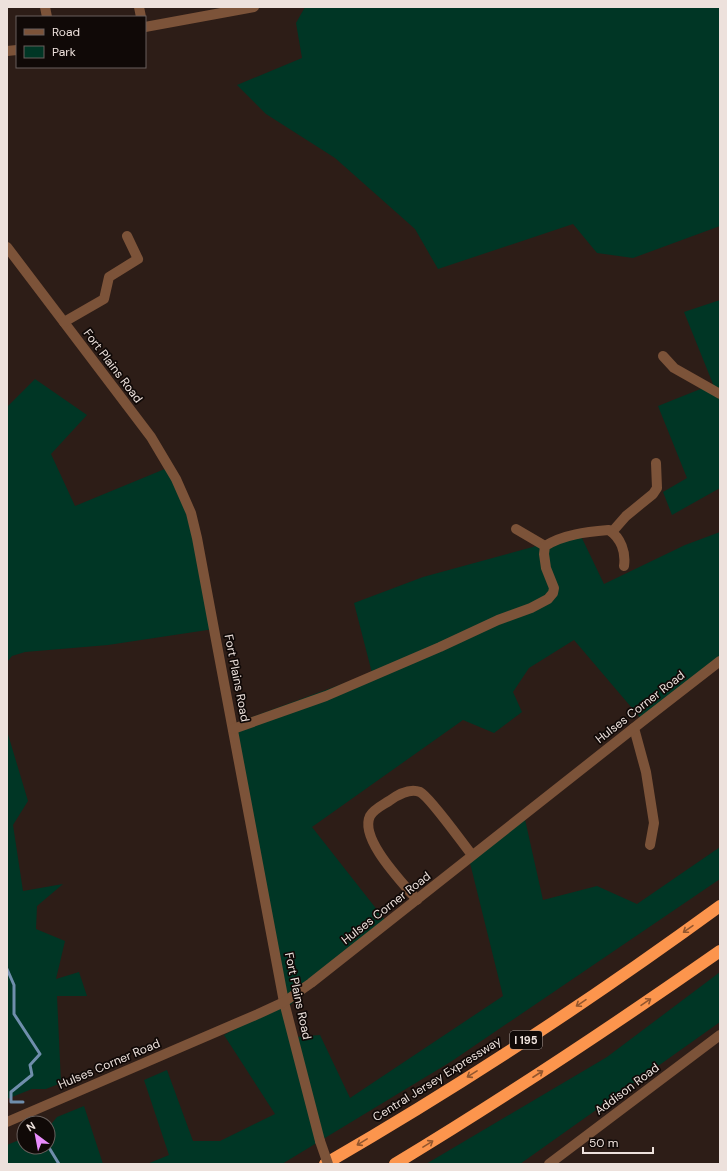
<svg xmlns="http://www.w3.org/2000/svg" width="727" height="1171" font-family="'DM Sans',sans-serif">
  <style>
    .green { fill: #003625 }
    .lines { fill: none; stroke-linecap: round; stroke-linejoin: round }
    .stream { stroke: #6f8eac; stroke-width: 3 }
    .minor { stroke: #7c5339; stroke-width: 10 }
    .highway { stroke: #fc954d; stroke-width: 12 }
    .minor-bridge { stroke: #7c5339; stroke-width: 10 }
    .oneway { stroke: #92562e }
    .labels { text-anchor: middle; stroke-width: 3.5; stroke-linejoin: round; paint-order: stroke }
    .shield { fill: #100907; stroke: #aba09c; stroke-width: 1 }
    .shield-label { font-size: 11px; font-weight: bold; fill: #ede1dc }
    .street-label { font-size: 12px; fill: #ede1dc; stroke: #100907 }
  </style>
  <rect width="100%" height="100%" fill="#2d1d17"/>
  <!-- green -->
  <g class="green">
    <path d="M305 7H720V226L633 258 597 253 573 224 438 269 415 229 335 158 266 114 237 85 302 58 296 23Z"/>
    <path d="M720 300V488L672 515 663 492 687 478 658 406 713 384 684 312Z"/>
    <path d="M35 379 87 415 51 454 75 506 172 466 206 579 214 629 108 645 25 652 12 656 7 662V407Z"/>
    <path d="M720 532V659L643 721 574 640 529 668 513 692 522 712 494 733 463 720 312 827 389 925 290 1005 295 1037 320 1035 350 1098 503 996 469 859 524 815 543 900 597 886 637 904 720 847V879L452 1061 282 1164H147L169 1155 144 1080 167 1070 193 1141H220L275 1114 224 1035 282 1003 233 724 372 673 354 603 423 577 580 534 604 584 685 545Z"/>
    <path d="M7 731 28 801 13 825 23 891 63 884 37 906 36 929 65 941 56 979 79 972 87 996H57L61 1083 46 1089H32L7 1099Z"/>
    <path d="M720 972V1022L520 1164H426L607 1057Z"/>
    <path d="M84 1106 103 1164H7V1145L24 1138V1147H48V1128L57 1117Z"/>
  </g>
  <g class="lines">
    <!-- stream -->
    <g class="stream">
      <path d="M7 969 14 985V1014L40 1054 30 1065 32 1075 11 1092V1102H23"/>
      <path d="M38 1121 41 1123"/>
      <path d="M48 1146 59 1164"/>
    </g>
    <!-- minor -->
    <g class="minor">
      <path d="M45 7 47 17"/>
      <path d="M139 7 141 17"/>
      <path d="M145 27 254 7"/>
      <path d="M7 51 17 50"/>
      <path d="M7 247 151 437 176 479 191 513 197 538 216 640 284 1002 320 1141"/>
      <path d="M64 322 104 299 109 277 138 259 127 236"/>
      <path d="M663 356 674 368 720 394"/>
      <path d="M516 529 545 546"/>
      <path d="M612 532 626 516 653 494 657 488 656 463"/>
      <path d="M634 728 646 772 654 823 650 845"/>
      <path d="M233 729 326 696 440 647 498 620 531 608 548 599 553 593 554 588 546 568 544 554 545 546C564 534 587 532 609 530 621 538 626 552 624 566"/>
      <path d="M417 900C403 883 359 839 370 816 374 809 383 805 389 801 397 795 410 788 420 792 430 797 463 844 472 855"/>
      <path d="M7 1122 258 1014 284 1002 311 983 644 720 720 661"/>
      <path d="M549 1164 720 1035"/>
    </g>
    <!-- highway -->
    <g class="highway">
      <path d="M325 1164C460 1086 594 998 720 906"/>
      <path d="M395 1164C506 1097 614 1025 720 951"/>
    </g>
    <!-- minor-bridge -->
    <path class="minor-bridge" d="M320 1141 328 1164"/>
  </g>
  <!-- one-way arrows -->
  <defs><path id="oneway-shaft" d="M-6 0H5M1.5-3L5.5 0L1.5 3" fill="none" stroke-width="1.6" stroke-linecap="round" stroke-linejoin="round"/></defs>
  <g class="oneway">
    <use href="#oneway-shaft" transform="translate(688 929) rotate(145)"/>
    <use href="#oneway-shaft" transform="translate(646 1002) rotate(-34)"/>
    <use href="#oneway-shaft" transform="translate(581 1003) rotate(146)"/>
    <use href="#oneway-shaft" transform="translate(472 1074) rotate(148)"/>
    <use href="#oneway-shaft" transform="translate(538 1074) rotate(-33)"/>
    <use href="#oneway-shaft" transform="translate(362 1142) rotate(149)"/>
    <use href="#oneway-shaft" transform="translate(428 1144) rotate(-32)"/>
  </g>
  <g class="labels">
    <!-- shield labels -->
    <rect class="shield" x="510" y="1031" width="32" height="18" rx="3"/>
    <g class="shield-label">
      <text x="526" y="1044">I 195</text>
    </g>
    <!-- street labels -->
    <g class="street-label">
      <text transform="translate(113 366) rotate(53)" y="4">Fort Plains Road</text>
      <text transform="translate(237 678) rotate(79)" y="4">Fort Plains Road</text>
      <text transform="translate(640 707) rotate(-38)" y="4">Hulses Corner Road</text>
      <text transform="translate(386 908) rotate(-38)" y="4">Hulses Corner Road</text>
      <text transform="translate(298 996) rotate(78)" y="4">Fort Plains Road</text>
      <text transform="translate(109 1064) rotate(-23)" y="4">Hulses Corner Road</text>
      <text transform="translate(437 1079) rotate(-32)" y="4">Central Jersey Expressway</text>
      <text transform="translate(627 1089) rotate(-37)" y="4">Addison Road</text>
    </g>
  </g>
  <!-- border -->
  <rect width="727" height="1171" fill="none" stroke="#ede1dc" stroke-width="16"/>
  <!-- legend -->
  <rect x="16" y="16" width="130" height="52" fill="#100907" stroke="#685f5c"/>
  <rect x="24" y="29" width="20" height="6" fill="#7c5339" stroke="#685f5c"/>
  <text x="52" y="36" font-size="12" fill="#ede1dc">Road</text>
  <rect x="24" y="46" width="20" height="12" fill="#003625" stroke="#685f5c"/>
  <text x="52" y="56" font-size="12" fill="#ede1dc">Park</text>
  <!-- north arrow -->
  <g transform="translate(36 1135) rotate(328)"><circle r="19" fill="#100907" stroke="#685f5c"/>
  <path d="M0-3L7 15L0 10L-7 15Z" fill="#ea8dfd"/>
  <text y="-6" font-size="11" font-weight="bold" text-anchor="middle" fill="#ede1dc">N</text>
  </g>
  <!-- scale -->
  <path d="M583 1147v6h70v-6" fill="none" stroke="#ede1dc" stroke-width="2"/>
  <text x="589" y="1147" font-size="12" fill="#ede1dc" stroke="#100907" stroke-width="3" paint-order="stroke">50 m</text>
</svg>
